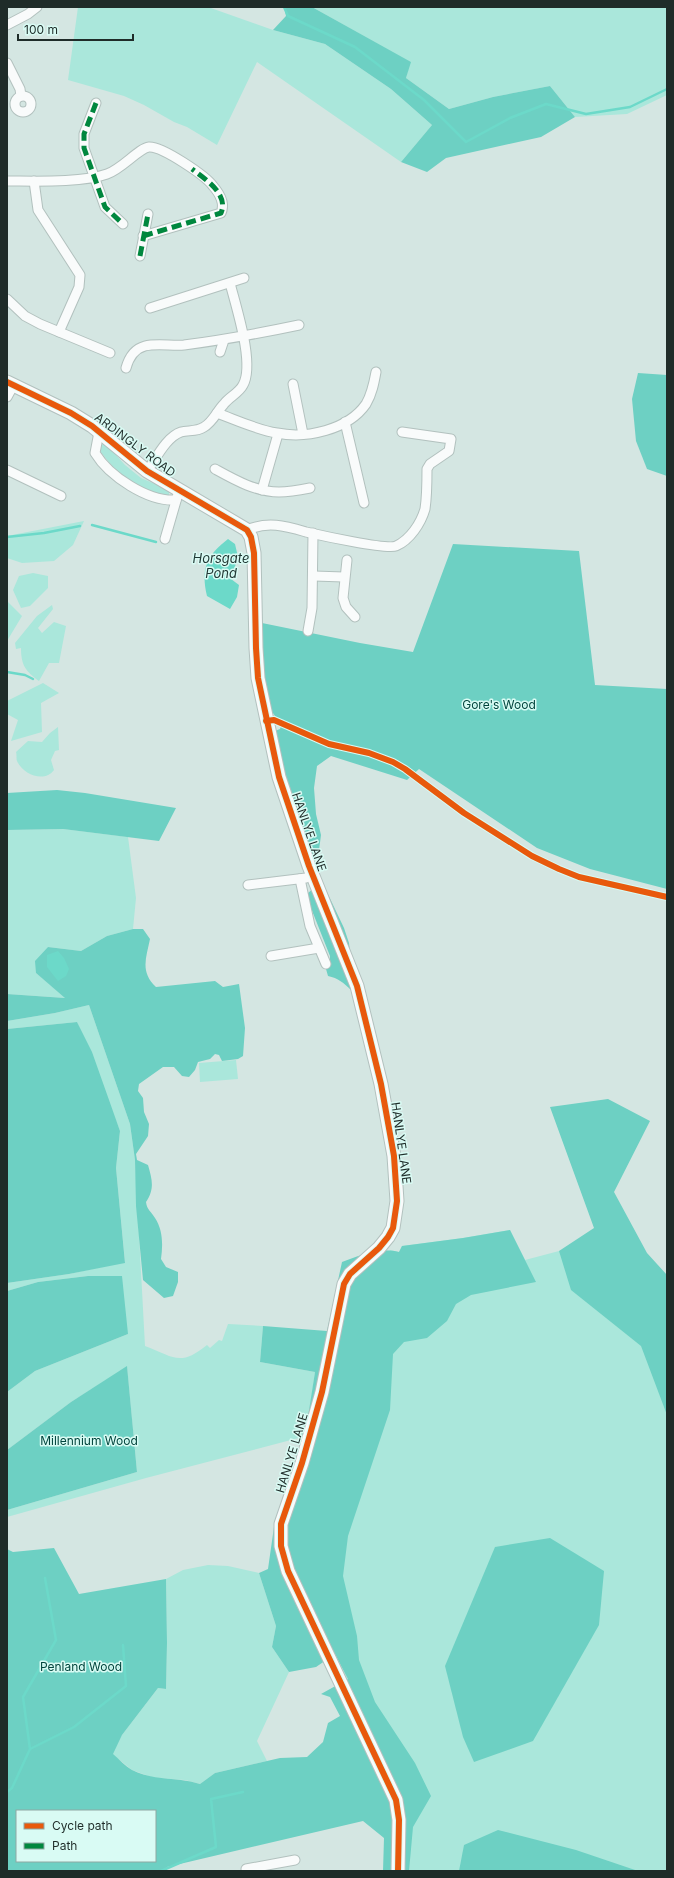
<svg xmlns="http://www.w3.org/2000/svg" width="674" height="1878" font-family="Inter,sans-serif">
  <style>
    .green { fill: #aae7db }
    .forest { fill: #6dd0c3; fill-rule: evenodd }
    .water { fill: #6cd9c9 }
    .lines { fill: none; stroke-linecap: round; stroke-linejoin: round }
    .stream { stroke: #6cd9c9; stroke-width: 2.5 }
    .street-casing { stroke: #b2c1be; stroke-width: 11 }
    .secondary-casing { stroke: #b2c1be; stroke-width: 15 }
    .street { stroke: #f9fbfb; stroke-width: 9 }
    .secondary { stroke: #f9fbfb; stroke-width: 13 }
    .quiet { stroke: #00873e; stroke-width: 5; stroke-dasharray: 10 5; stroke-linecap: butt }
    .cycleway-casing { stroke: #d9fbf4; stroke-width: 8 }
    .cycleway { stroke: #e8590c; stroke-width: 6 }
    .labels { text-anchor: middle; stroke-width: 3; stroke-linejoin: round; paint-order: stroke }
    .street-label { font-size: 12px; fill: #1f2c29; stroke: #d9fbf4 }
    .park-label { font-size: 12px; fill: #02453d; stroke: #d9fbf4 }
    .water-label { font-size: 13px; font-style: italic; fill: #213935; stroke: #d9fbf4 }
  </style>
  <rect width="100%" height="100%" fill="#d4e6e2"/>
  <!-- green -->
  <g class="green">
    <path d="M78 7H208L273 30 325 44 391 89 432 125 401 162 257 62 217 145 187 127 174 122 144 105 124 96 68 80Z"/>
    <path d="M312 7H667V95L627 114 575 117 550 86 493 97 449 109 406 78 410 62Z"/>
    <path d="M105 443 125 465 141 478 169 490V495L165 497C134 485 120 478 100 451L101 445Z"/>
    <path d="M84 521 73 545 54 561 22 563 7 558V536Z"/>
    <path d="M33 573 48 576V588L30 606 21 608 13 590 19 576Z"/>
    <path d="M7 601 22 616 7 641Z"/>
    <path d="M52 605 53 609 38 628 42 633 54 622 66 626 59 663H49L39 681C26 671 21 666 21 648L16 649 15 643 37 616Z"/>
    <path d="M43 683 59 693 41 703 42 732 11 741 18 720 7 714V701Z"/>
    <path d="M58 727 59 750 55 751 51 760 54 770C45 783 23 775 17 761 16 759 17 754 16 752L28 741 42 742 50 733Z"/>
    <path d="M63 829 128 837 136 898 133 929 107 936 81 951 48 947 36 973 66 998 7 994V830Z"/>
    <path d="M89 1005 130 1124 135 1160 145 1346C174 1357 180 1367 207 1345L210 1348 219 1340 222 1341 228 1324 263 1326 260 1362 315 1372 306 1436 146 1478 7 1517V1510L137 1472 127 1367 71 1402 7 1450V1392L35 1371 128 1334 88 1276 38 1282 7 1291V1283L69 1274 125 1262 116 1168 120 1131 77 1022 7 1029V1021L55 1013Z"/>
    <path d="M236 1060 238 1079 200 1082 199 1063Z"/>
    <path d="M510 1230 525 1260 559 1251 667 1332V1871H402L314 1617 390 1250 399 1252 402 1246 463 1238Z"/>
    <path d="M208 1565 228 1566 259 1573 276 1626 272 1647 289 1672 257 1741 267 1761 215 1773 200 1784 185 1780 154 1778 132 1770 112 1754 122 1735 158 1688 166 1689 167 1643 166 1579 183 1570Z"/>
  </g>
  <!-- forest -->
  <g class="forest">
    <path d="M284 7H312L411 62 406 78 449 109 493 97 550 86 575 117 541 137 446 158 427 172 401 162 432 125 391 89 325 44 273 30 286 16Z"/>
    <path d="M638 373 667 375V476L647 469 636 441 632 399Z"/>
    <path d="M453 544 579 551 595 685 667 689V889L590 869 537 848 419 769 407 780 331 756 317 766 314 788 316 814 321 835 319 850 311 859 290 802 275 731 280 729 282 723 275 716 268 706 261 652 262 623 360 643 413 652Z"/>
    <path d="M57 790 85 793 176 808 159 841 63 829 7 830V793Z"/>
    <path d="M314 888H325L344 928 349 943 354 987 351 990C344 983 338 978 328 976L326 969 330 963V956L309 903 308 893Z"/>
    <path d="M133 929H143L150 939C146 958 140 972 156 987L215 981 223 987 239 984 245 1028 243 1056 238 1059 222 1061 219 1055 215 1054 210 1059 198 1062 195 1070 189 1077 182 1076 174 1067H163L139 1084 138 1091 143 1098 144 1112 149 1124 148 1136 136 1154 137 1160 148 1165C152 1179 155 1189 146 1202 147 1210 151 1211 155 1218 163 1230 163 1245 161 1259L166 1267 178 1272V1282L173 1296 164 1298 143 1280 136 1206 135 1160 130 1124 89 1005 55 1013 7 1021V994L65 998 36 973 35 961 48 947 81 951 107 936Z"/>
    <path d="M77 1022 92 1052 120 1131 116 1168 125 1263 69 1274 7 1283V1029Z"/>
    <path d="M608 1099 650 1121 614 1192 647 1253 667 1275V1415L641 1346 571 1290 559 1251 594 1228 550 1107Z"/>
    <path d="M510 1230 536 1282 471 1295 456 1304 447 1321 427 1338 404 1342 393 1354 390 1410 348 1536 343 1576 357 1636 359 1660 375 1702 415 1763 431 1796 413 1827 409 1871H383L384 1838 363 1821 167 1867 165 1871H7V1549L13 1552 54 1548 79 1594 166 1579 167 1643 166 1689 158 1688 122 1735 113 1754C119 1759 125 1766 132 1770 153 1781 178 1777 200 1784L215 1773 280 1758 307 1757 323 1742 328 1723 340 1716 330 1697 321 1694 348 1679 335 1654 316 1667 289 1672 272 1647 276 1626 259 1573 268 1569 275 1520 305 1436 315 1372 260 1362 263 1326 327 1331 342 1262C360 1255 380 1247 399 1252L402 1246 463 1238ZM17 1811H155V1861H17Z"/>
    <path d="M88 1276H122L128 1334 35 1371 7 1392V1291L38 1282Z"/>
    <path d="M127 1366 137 1472 7 1510V1450L71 1402Z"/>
    <path d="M550 1538 604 1571 599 1625 533 1741 474 1762 463 1737 445 1666 495 1547Z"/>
    <path d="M498 1830 576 1850 638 1871H459L464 1845Z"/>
  </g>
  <!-- water -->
  <g class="water">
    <path d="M228 539 235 544 238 557 231 579 239 585 237 597 230 609 207 596C201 569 206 556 228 539Z"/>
    <path d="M58 951 64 958 69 969 66 976 58 981 47 967V955Z"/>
  </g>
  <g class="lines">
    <!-- stream -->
    <g class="stream">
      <path d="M284 7 288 16 355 47 424 100 466 142 510 118 546 104 586 114 630 107 667 89"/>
      <path d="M92 525 156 542"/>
      <path d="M7 537 44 533 80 526"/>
      <path d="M7 672 25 675 33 679"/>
      <path d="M30 1749 23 1697 56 1640 45 1578"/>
      <path d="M7 1792 12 1788 30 1749 74 1727 126 1686 123 1645"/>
      <path d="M161 1871 216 1847 211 1799 243 1792"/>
    </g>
    <!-- street casing -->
    <g class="street-casing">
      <g id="street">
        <path d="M7 25 28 14 37 7"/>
        <path d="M7 63 20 89 21 96"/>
        <circle cx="23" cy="104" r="8"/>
        <path d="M96 103 84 134V148L105 207 123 224"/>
        <path d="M7 181C34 181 82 183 107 174 122 169 139 148 149 147 162 146 206 176 213 186 220 194 225 204 221 213L143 236"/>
        <path d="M34 181 38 210 80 275 79 287 59 332"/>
        <path d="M140 256 148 214"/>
        <path d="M7 299 25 316 40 324 110 353"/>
        <path d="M150 308 244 278"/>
        <path d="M220 352 224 340"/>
        <path d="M126 368C129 357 134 349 145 346 156 343 172 346 184 345 223 340 261 333 299 325"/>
        <path d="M293 384 303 434"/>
        <path d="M7 397 13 386"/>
        <path d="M217 413C236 420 257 430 277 433 306 439 348 430 366 404 372 394 374 383 376 372"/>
        <path d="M345 422 364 503"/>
        <path d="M99 432 95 453C109 476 148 502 176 500"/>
        <path d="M215 469C235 480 256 492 279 492 289 492 300 490 310 488"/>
        <path d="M7 470 61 496"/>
        <path d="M147 471C156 459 166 437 181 432 188 430 197 432 204 427 213 422 217 411 224 404 229 397 239 393 243 385 255 364 236 307 230 283"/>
        <path d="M262 490 278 434"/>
        <path d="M247 530C268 521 285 526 306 532 319 535 387 550 396 546 410 540 421 523 425 509 427 496 427 482 427 469L430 464 449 451 451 439 402 432"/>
        <path d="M165 539 178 494"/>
        <path d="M347 560 343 598 346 607 355 617"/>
        <path d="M314 576 344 577"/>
        <path d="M308 631 312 608 313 533"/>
        <path d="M300 879 310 926 326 964"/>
        <path d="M248 885 306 878"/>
        <path d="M271 956 319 948"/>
        <path d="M246 1869 295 1860"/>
      </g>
    </g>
    <!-- secondary casing -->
    <g class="secondary-casing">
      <path id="secondary" d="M7 382 71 413 92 426 147 471 247 530 251 537 254 553 256 648 258 678 279 777 309 866 357 986 381 1084 394 1156 397 1201 393 1228 388 1237 379 1248 350 1274 344 1284 322 1392 302 1463 281 1524V1546L288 1571 396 1800 399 1820 398 1871"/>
    </g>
    <!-- street -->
    <use href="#street" class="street"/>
    <!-- secondary -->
    <use href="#secondary" class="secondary"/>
    <!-- quiet -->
    <g class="quiet">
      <path d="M96 103 84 134V148L105 207 123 224"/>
      <path d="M143 236 221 213C229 194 205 179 192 169"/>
      <path d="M140 256 148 214"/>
    </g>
    <!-- cycleway casing -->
    <g class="cycleway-casing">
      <g id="cycleway">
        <path d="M7 382 71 413 92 426 147 471 247 530 251 537 254 553 256 648 258 678 279 777 309 866 357 986 381 1084 394 1156 397 1201 393 1228 388 1237 379 1248 350 1274 344 1284 322 1392 302 1463 281 1524V1546L288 1571 396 1800 399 1820 398 1871"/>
        <path d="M266 721 274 720 329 744 369 753 393 762 405 769 464 813 532 856 559 869 579 877 667 897"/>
      </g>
    </g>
    <!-- cycleway -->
    <use href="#cycleway" class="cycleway"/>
  </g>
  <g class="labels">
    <!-- street labels -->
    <g class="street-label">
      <text transform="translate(135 445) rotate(37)" y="4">ARDINGLY ROAD</text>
      <text transform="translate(309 832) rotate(71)" y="4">HANLYE LANE</text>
      <text transform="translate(401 1143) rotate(82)" y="4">HANLYE LANE</text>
      <text transform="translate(292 1453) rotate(-73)" y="4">HANLYE LANE</text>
    </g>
    <!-- park labels -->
    <g class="park-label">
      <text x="499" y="709">Gore's Wood</text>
      <text x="89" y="1445">Millennium Wood</text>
      <text x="81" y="1671">Penland Wood</text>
    </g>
    <!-- water labels -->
    <g class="water-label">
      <text x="221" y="563">Horsgate<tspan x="221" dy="15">Pond</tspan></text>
    </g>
  </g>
  <!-- border -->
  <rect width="674" height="1878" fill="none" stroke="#1f2c29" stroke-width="16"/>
  <!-- legend -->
  <rect x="16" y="1810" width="140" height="52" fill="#d9fbf4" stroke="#8fa8a3"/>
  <rect x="24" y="1823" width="20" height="6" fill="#e8590c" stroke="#8fa8a3"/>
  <text x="52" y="1830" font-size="12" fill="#1f2c29">Cycle path</text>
  <rect x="24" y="1843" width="20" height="6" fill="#00873e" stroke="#8fa8a3"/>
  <text x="52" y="1850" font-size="12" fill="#1f2c29">Path</text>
  <!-- scale -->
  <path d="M18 34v6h115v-6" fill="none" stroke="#1f2c29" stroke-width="2"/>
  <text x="24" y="34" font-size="12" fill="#1f2c29" stroke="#d9fbf4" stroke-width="3" paint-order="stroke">100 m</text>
</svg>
